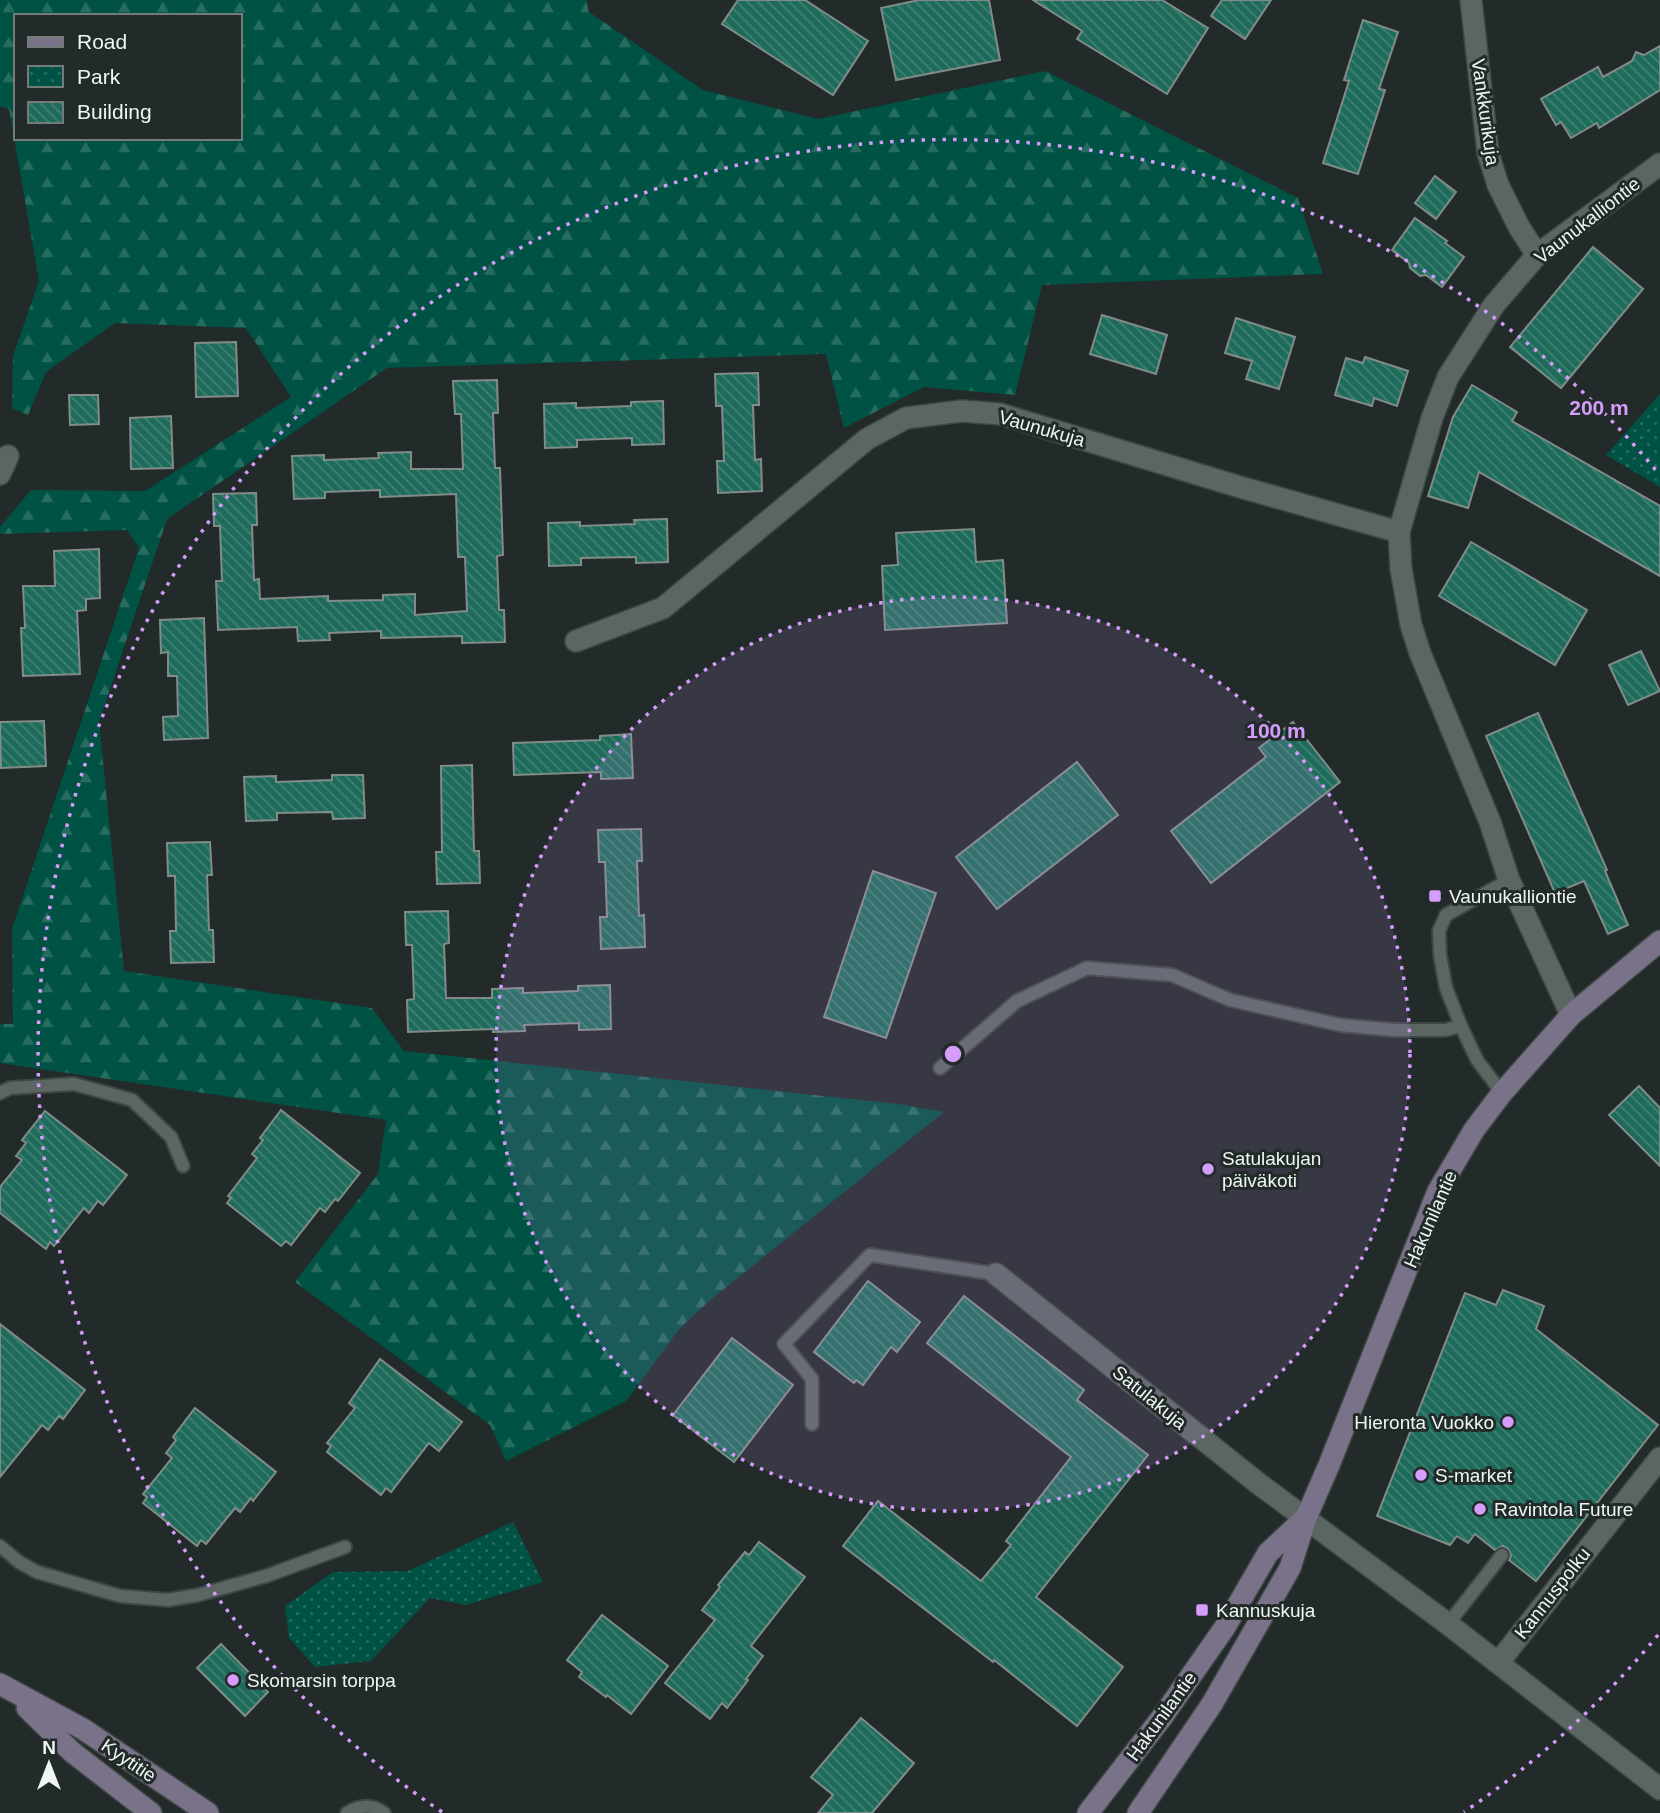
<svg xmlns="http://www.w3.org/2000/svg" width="1660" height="1813" font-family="Arial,sans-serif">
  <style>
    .forest { fill: url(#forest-firs); fill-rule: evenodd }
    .park { fill: url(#park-dots) }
    .building { fill: url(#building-back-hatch); stroke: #818c89; stroke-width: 2 }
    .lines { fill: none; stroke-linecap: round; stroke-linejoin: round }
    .lane-casing { stroke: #3d4643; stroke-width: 16 }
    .street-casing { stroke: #3d4643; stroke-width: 24 }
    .secondary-casing { stroke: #3d4643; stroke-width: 24 }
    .lane { stroke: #5b6663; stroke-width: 12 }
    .street { stroke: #5b6663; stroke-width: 21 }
    .secondary { stroke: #797288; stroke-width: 21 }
    .ring { fill: none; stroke: #d59cfb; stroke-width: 3.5; stroke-dasharray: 3.5 7 }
    .poi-dot { fill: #d59cfb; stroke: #222b29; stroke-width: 2.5 }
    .labels { text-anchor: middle; stroke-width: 6; stroke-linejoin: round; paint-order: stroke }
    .street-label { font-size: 19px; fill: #eef5f3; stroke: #222b29 }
    .poi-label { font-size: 19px; fill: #eef5f3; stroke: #222b29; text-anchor: start }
    .centre { fill: #d59cfb; stroke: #222b29; stroke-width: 3.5 }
    .ring-label { font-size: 21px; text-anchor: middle; font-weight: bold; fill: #d59cfb; stroke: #222b29; stroke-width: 6; stroke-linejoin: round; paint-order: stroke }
  </style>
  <defs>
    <pattern id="forest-firs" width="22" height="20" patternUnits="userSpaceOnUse" patternTransform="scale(1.75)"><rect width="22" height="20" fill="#005244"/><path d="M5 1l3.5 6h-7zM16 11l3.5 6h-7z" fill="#266c5f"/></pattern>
    <pattern id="park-dots" width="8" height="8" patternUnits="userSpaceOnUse" patternTransform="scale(1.75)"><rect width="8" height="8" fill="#005244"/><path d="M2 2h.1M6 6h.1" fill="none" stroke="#266c5f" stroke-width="1.8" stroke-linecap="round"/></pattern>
    <pattern id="building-back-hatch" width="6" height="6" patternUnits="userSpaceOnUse" patternTransform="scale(1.75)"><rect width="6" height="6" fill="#1f6b5b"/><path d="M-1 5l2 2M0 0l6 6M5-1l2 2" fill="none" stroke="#408173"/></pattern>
  </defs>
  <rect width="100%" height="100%" fill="#222b29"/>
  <!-- forest -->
  <path class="forest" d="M0 0H586L589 12 703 90 818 119 1045 71 1298 198 1323 274 1042 285 1015 395 924 387 844 428 826 354 387 368 167 519 99 722 124 971 372 1008 404 1051 898 1104 944 1112 709 1301 680 1328 626 1401 506 1461 490 1425 295 1282 378 1174 386 1120 0 1063V1024H13L12 929 139 548 127 530 0 534V527L31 490 145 491 291 397 246 328 115 323 46 372 28 415 12 408 13 356 39 281 9 109 0 106ZM16 16H240V138H16Z"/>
  <!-- park -->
  <g class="park">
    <path d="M1660 394V487L1606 455Z"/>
    <path d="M513 1522 543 1582 466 1605 430 1598 371 1661 315 1667 289 1638 285 1606 333 1572 408 1571Z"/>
  </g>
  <!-- building -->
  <g class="building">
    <path d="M738 0H805L868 41 833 95 722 24Z"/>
    <path d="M919 0H989L1000 60 896 80 881 8Z"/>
    <path d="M1033 0H1162L1208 28 1167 94 1077 39 1082 31Z"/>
    <path d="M1222 0H1271L1245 39 1211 16Z"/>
    <path d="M1363 20 1398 32 1379 89 1385 90 1358 174 1323 163 1349 81 1344 80Z"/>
    <path d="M1660 46V90L1599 128 1597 123 1571 138 1561 122 1556 125 1541 99 1598 67 1603 77 1632 61 1636 52 1644 55Z"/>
    <path d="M1435 176 1456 192 1436 219 1415 203Z"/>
    <path d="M1415 218 1447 241 1445 243 1464 257 1442 287 1426 275 1420 276 1410 268 1409 263 1392 250Z"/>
    <path d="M1593 247 1643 289 1561 388 1510 347Z"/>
    <path d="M1102 315 1167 335 1156 374 1090 354Z"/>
    <path d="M1236 318 1295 337 1279 389 1246 379 1252 361 1225 353Z"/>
    <path d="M236 342 238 396 196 397 195 343Z"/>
    <path d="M1365 357 1408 371 1397 406 1374 398 1372 406 1335 395 1346 358 1363 363Z"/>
    <path d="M758 373 759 405H753L755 460 761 459 762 491 718 493 717 461H724L722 406H716L715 374Z"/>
    <path d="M497 380 498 413H493L495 468H500L503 555 497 556 499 610H504L505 642 462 643V636L381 638V631L329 633 330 640 298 641 297 627 218 630 216 581H222L220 526H214L213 494 256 493 257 525H252L254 580 259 579 260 599 328 596V601L383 600V595L415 594V615L467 611 465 557H458L456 494 380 497V490L325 492V498L294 499 292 456 324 455V460L379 458 378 453 411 452V469H463L461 414H455L453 381Z"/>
    <path d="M1472 385 1517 412 1512 421 1660 506V576L1479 472 1468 508 1428 496 1453 417Z"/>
    <path d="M69 395H98L99 424 70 425Z"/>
    <path d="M663 401 664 444 632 445V438L577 440V447L545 448 544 404 576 403V408L631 406V402Z"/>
    <path d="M171 416 173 468 131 469 130 418Z"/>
    <path d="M667 519 668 562 636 563V557L581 558V565L549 566 548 523 580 522V526L635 524 634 520Z"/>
    <path d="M974 529 976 562 1003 560 1007 623 885 630 882 566 898 565 896 533Z"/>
    <path d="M1471 542 1587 610 1555 665 1439 596Z"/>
    <path d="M99 549 100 598 86 599V610L77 611 80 674 23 676 21 628H25L23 586H55L54 551Z"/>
    <path d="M204 618 208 738 164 740 163 717 178 716 177 676H168V652L161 653 160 620Z"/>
    <path d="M1641 651 1660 691 1628 705 1609 665Z"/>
    <path d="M1538 713 1607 870 1605 871 1628 925 1608 934 1584 881 1555 893 1486 736Z"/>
    <path d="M44 721 46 766 1 768 0 722Z"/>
    <path d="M1293 722 1340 782 1211 883 1171 831 1266 757 1259 748Z"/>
    <path d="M631 734 633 778 601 779V772L514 775 513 743 600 740V736Z"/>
    <path d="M1077 762 1118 815 997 909 956 857Z"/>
    <path d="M472 765 474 851H479L480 883 437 884 436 852H442L441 766Z"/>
    <path d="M332 775H363L365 818 333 819 332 812 277 813V820L246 821 244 777 276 776V782L332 780Z"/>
    <path d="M641 829 642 861H637L639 916 644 915 645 947 601 949 600 917H607L605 862H599L598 830Z"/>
    <path d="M210 842 212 875H207L209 930H213L214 962 171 963 170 931H176L175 876H168L167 843Z"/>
    <path d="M873 871 936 893 886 1038 824 1017Z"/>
    <path d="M448 911 449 943 444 944 446 998H492V989L523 988V993L578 991V986L610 985 611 1029 579 1030V1023L524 1025 525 1031 493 1032V1029L408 1032 407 1000 414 999 412 945H406L405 912Z"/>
    <path d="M1639 1086 1660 1108V1166L1609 1115Z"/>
    <path d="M281 1110 360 1173 338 1201 335 1199 325 1212 320 1208 291 1245 286 1241 281 1246 227 1203 231 1198 228 1196 257 1158 252 1154 263 1140 260 1138Z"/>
    <path d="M45 1111 127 1175 103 1205 98 1201 89 1213 84 1208 54 1246 50 1242 46 1249 0 1213V1187L22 1160 16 1156 26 1143 22 1140Z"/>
    <path d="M868 1281 920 1322 897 1352 891 1347 863 1385 856 1380 854 1383 814 1352Z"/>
    <path d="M1503 1290 1544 1306 1536 1329 1658 1425 1536 1581 1509 1560 1511 1556 1508 1549 1503 1546 1495 1550 1475 1534 1468 1543 1457 1536 1450 1545 1377 1516 1465 1293 1496 1305Z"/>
    <path d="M964 1296 1084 1390 1077 1400 1148 1455 1036 1597 1123 1667 1077 1726 994 1660 993 1662 843 1546 878 1501 981 1581 1011 1545 1006 1541 1071 1457 927 1343Z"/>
    <path d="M0 1324 85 1390 63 1419 59 1416 48 1430 42 1425 0 1477Z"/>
    <path d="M732 1338 793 1385 734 1462 673 1415Z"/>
    <path d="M380 1359 462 1422 439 1451 429 1443 391 1492 386 1488 381 1495 327 1452 331 1446 327 1443 355 1408 349 1403Z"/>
    <path d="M195 1408 276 1472 253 1501 251 1498 240 1512 235 1508 206 1544 201 1540 197 1546 143 1503 147 1497 143 1494 172 1458 166 1453 176 1440 173 1437Z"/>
    <path d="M759 1542 805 1577 751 1646 763 1656 746 1679 748 1680 727 1708 722 1703 710 1719 665 1683 715 1620 702 1610 720 1587 718 1585 745 1552 749 1555Z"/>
    <path d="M602 1615 668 1666 631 1714 607 1695 606 1697 579 1677 582 1672 567 1660Z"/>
    <path d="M221 1644 268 1692 245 1716 197 1668Z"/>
    <path d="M861 1718 914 1763 872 1813H818L833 1795 811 1777Z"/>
  </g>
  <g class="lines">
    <!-- lane casing -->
    <g class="lane-casing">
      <g id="lane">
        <path d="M940 1068 1017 1001 1087 968 1172 975 1230 1000 1340 1025 1394 1030H1445L1461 1026"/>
        <path d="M0 1093 10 1088 74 1084 132 1100 171 1137 183 1166"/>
        <path d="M1502 1093 1477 1060 1461 1026 1446 988 1440 955 1439 931 1446 915 1509 880"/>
        <path d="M812 1424V1379L784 1344 870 1255 996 1274"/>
        <path d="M0 1546 19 1562 37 1572 120 1596 168 1600 198 1595 266 1576 345 1547"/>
        <path d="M1448 1624 1502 1555"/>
        <path d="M347 1813C359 1805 372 1804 384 1813"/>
      </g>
    </g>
    <!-- street casing -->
    <g class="street-casing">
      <g id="street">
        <path d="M1471 0 1488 153 1498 185 1519 227 1537 255"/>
        <path d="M0 474 8 456"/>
        <path d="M576 641 663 608 867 439 906 418 962 411 1000 414 1240 487 1399 532"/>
        <path d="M1571 1015 1509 880 1490 822 1420 653 1411 625 1401 569 1399 532 1432 418 1448 377 1494 305 1537 255 1660 164"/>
        <path d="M996 1274 1259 1484 1448 1624 1660 1789"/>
        <path d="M1498 1663 1660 1458"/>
      </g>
    </g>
    <!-- secondary casing -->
    <g class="secondary-casing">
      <g id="secondary">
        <path d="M0 1684 83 1729 208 1813"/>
        <path d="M27 1708 72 1752 151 1813"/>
        <path d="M1088 1813 1163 1716 1225 1627 1268 1553 1304 1519"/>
        <path d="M1138 1813 1212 1704 1290 1568 1306 1518 1329 1465 1438 1191 1474 1130 1502 1093 1571 1015 1660 941"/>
      </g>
    </g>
    <!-- lane -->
    <use href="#lane" class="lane"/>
    <!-- street -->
    <use href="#street" class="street"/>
    <!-- secondary -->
    <use href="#secondary" class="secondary"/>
  </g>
  <!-- distance rings -->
  <circle cx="953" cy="1054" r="457" fill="#d59cfb" fill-opacity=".12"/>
  <g class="ring">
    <circle cx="953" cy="1054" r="457"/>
    <path d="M1658 1635A914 914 0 0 1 1464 1812M442 1812A914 914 0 1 1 1658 473"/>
  </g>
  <!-- markers -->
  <g class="poi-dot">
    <rect x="1428" y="889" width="14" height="14" rx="3.5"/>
    <circle cx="1208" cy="1169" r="7"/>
    <circle cx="1508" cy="1422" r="7"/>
    <circle cx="1421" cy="1475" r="7"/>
    <circle cx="1480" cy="1509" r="7"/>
    <rect x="1195" y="1603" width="14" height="14" rx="3.5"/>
    <circle cx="233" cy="1680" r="7"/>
  </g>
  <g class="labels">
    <!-- street labels -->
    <g class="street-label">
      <text transform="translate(1486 112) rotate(82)" y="7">Vankkurikuja</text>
      <text transform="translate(1587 220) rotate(-38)" y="7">Vaunukalliontie</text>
      <text transform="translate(1042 428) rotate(16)" y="7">Vaunukuja</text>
      <text transform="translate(1430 1219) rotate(-66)" y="7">Hakunilantie</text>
      <text transform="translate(1150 1397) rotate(39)" y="7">Satulakuja</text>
      <text transform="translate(1552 1593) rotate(-52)" y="7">Kannuspolku</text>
      <text transform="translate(1161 1716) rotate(-54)" y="7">Hakunilantie</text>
      <text transform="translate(129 1760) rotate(34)" y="7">Kyytitie</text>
    </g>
    <!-- poi labels -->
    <g class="poi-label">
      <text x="1449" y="903">Vaunukalliontie</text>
      <text x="1222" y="1165">Satulakujan<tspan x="1222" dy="22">päiväkoti</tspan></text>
      <text x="1494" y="1429" text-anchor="end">Hieronta Vuokko</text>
      <text x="1435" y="1482">S-market</text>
      <text x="1494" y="1516">Ravintola Future</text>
      <text x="1216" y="1617">Kannuskuja</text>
      <text x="247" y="1687">Skomarsin torppa</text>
    </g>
  </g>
  <circle cx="953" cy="1054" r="10" class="centre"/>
  <g class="ring-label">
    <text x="1599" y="415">200 m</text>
    <text x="1276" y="738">100 m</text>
  </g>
  <!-- legend -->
  <rect x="14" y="14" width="228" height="126" fill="#222b29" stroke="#747c7a" stroke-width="2"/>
  <rect x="28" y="37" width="35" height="10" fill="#797288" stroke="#747c7a" stroke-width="2"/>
  <text x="77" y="49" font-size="21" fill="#eef5f3">Road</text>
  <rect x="28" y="66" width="35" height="21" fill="url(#park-dots)" stroke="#747c7a" stroke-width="2"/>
  <text x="77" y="84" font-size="21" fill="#eef5f3">Park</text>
  <rect x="28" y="102" width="35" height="21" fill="url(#building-back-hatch)" stroke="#747c7a" stroke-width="2"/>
  <text x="77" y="119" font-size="21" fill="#eef5f3">Building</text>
  <!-- north arrow -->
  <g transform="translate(49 1764)" stroke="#222b29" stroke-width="5" paint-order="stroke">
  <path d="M0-5L12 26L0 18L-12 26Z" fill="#eef5f3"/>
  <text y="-10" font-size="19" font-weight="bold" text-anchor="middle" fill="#eef5f3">N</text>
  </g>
</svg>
